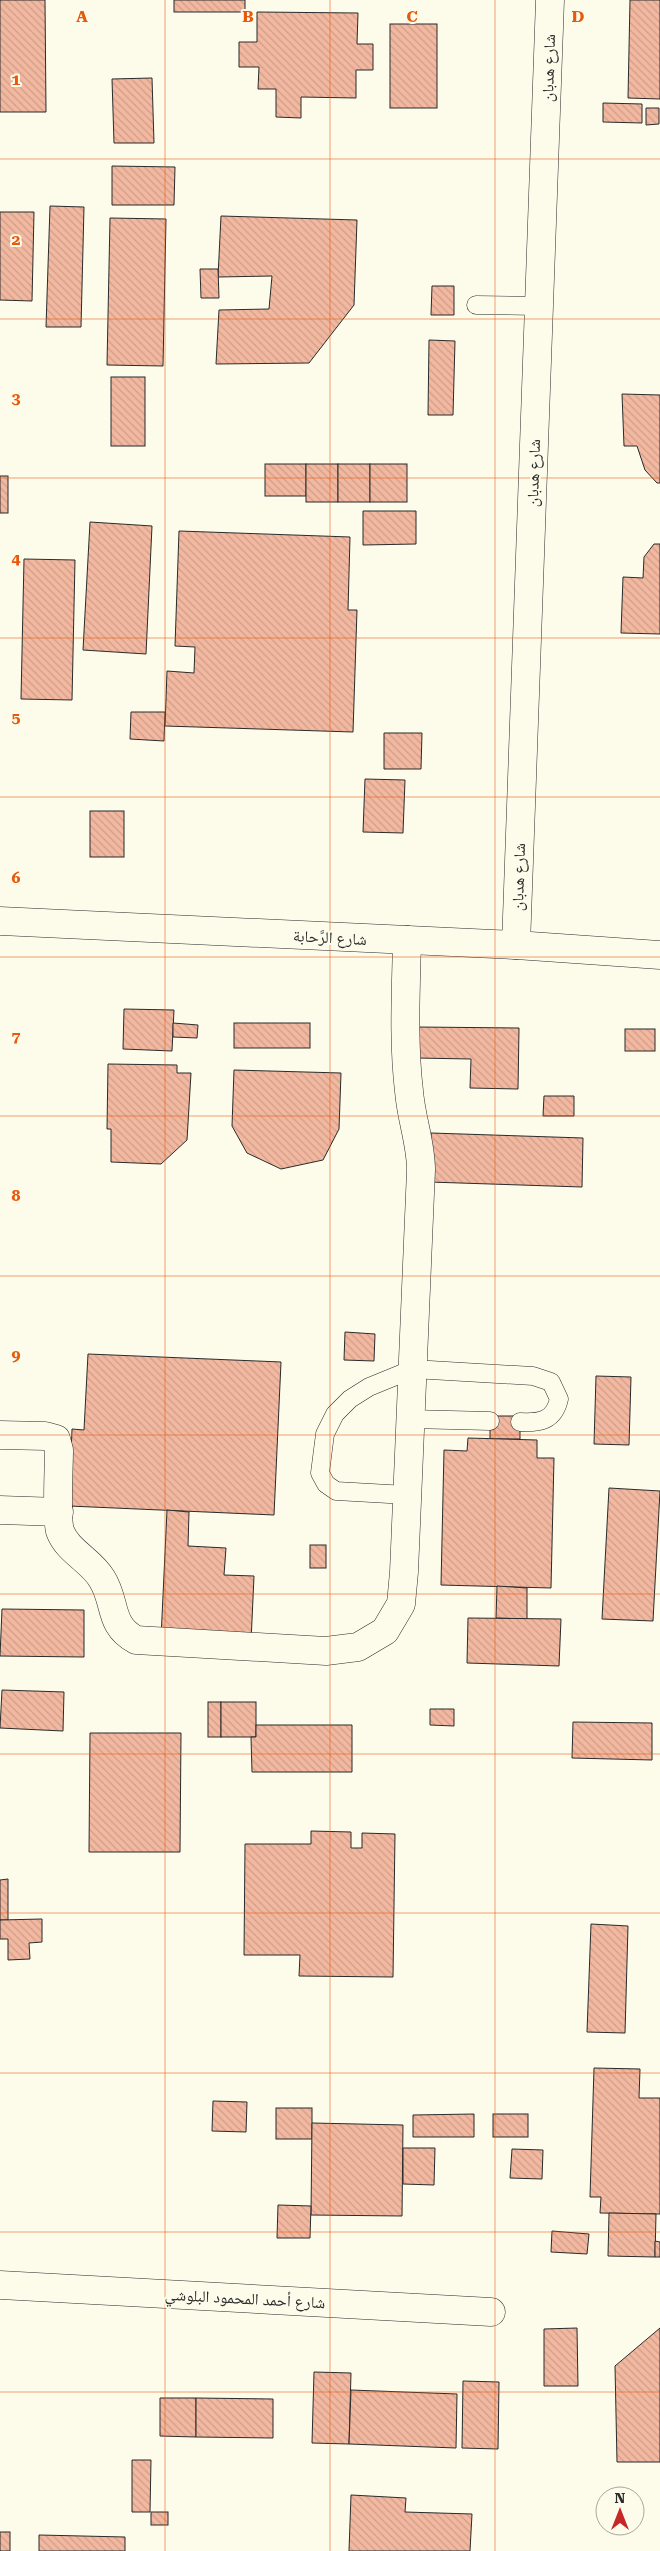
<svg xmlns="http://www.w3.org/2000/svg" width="660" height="2551" font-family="'Roboto Serif','Noto Naskh Arabic',serif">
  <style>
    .building { fill: url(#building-back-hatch); stroke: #2b2b2b }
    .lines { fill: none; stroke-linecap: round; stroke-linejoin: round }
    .service-casing { stroke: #2b2b2b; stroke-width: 19 }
    .minor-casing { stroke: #2b2b2b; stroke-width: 29 }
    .service { stroke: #fdfbea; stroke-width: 18 }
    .minor { stroke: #fdfbea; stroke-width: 28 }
    .grid { fill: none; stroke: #e8590c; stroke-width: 1; stroke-opacity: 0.55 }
    .labels { text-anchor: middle; stroke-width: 4; stroke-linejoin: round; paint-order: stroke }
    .street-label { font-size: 16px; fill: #2b2b2b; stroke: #fdfbea }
    .grid-label { font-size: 16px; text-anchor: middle; font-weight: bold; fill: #e8590c; stroke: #fdfbea; stroke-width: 4; stroke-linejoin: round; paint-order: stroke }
  </style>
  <defs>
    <pattern id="building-back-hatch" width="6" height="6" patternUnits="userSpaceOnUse" patternTransform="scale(1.25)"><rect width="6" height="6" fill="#f2b8a0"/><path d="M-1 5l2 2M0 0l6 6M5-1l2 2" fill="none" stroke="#d09e8a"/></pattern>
  </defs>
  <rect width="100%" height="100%" fill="#fdfbea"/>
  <!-- building -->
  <g class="building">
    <path d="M0 0H45L46 112H0Z"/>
    <rect x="174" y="0" width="71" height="12"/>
    <path d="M630 0H660V99L628 98Z"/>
    <path d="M257 12 358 13 357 44H373V70H356V98L301 97V118L276 117V89H258L259 67H239V42H257Z"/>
    <rect x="390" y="24" width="47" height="84"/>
    <path d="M152 78 154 143H114L112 79Z"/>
    <path d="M603 103 642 104V123L603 122Z"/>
    <path d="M646 108H659V124L646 125Z"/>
    <path d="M112 166 175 167 174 205H112Z"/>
    <path d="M50 206 84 207 81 327H46Z"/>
    <path d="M0 212H34L32 301 0 300Z"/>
    <path d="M221 216 357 220 354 305 309 363 216 364 219 310 269 309 272 276 218 277Z"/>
    <path d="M110 218 166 219 163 366 107 365Z"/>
    <path d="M200 269H218L219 298H201Z"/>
    <path d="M432 286H454V315H431Z"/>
    <path d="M429 340 455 341 453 415H428Z"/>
    <rect x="111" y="377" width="34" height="69"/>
    <path d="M622 394 660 395V483H657L645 470 637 446H624Z"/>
    <rect x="265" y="464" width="41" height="32"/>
    <rect x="306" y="464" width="32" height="38"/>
    <rect x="338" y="464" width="32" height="38"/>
    <rect x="370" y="464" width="37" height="38"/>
    <rect x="0" y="476" width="8" height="37"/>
    <path d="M363 511H416V544L363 545Z"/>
    <path d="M90 522 152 526 146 654 83 650Z"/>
    <path d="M179 531 350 537 348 610H357L353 732 165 726 167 671 194 673 195 647 175 646Z"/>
    <path d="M654 544H660V634L621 633 623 577 643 578 644 557Z"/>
    <path d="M24 559 75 560 72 700 21 699Z"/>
    <path d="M131 712H165L164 741 130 739Z"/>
    <path d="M384 733H422L421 769H384Z"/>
    <path d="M365 779 405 780 403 833 363 832Z"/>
    <rect x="90" y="811" width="34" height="46"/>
    <path d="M124 1009 174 1010 172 1051 123 1049Z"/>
    <path d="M173 1023 198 1025 197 1038 173 1037Z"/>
    <rect x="234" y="1023" width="76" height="25"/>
    <path d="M417 1027 519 1028 518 1089 470 1088 471 1059 417 1058Z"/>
    <rect x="625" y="1029" width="30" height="22"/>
    <path d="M108 1064 177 1065V1073H191L187 1140 161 1164 111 1162V1129H107Z"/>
    <path d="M234 1070 341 1073 339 1129 323 1160 281 1169 247 1153 232 1126Z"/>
    <path d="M544 1096H574V1116H543Z"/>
    <path d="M431 1133 583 1138 582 1187 429 1182Z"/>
    <path d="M345 1332 375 1334 374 1361 344 1360Z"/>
    <path d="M88 1354 281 1362 274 1515 69 1506 72 1429 84 1430Z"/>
    <path d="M596 1376 631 1377 629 1445 594 1444Z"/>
    <rect x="490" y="1416" width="30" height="23"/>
    <path d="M468 1438 537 1440V1458H554L551 1588 441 1585 444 1450 467 1451Z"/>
    <path d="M609 1488 660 1491 653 1621 602 1619Z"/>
    <path d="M167 1510 189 1512 188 1546 226 1548 224 1575 254 1576 251 1642 161 1638Z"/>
    <rect x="310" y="1545" width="16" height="23"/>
    <path d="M497 1586 527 1588V1619L496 1618Z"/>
    <path d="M2 1609 84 1610V1657L0 1656Z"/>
    <path d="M468 1618 561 1619 559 1666 467 1663Z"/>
    <path d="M2 1690 64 1692 63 1731 0 1728Z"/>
    <rect x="208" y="1702" width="13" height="35"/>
    <rect x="221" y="1702" width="35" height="35"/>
    <path d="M430 1709H454V1726L430 1725Z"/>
    <path d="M573 1722 652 1723V1760L572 1758Z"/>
    <path d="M256 1725H352V1772H252L251 1737H256Z"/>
    <path d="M90 1733H181L180 1852H89Z"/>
    <path d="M311 1831 351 1832V1848H362V1833L395 1834 393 1977 299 1976 300 1955H244L245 1844H311Z"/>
    <path d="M8 1879V1920H0V1880Z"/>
    <path d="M42 1919V1942L29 1943 30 1959 8 1960V1939H0V1920Z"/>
    <path d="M591 1924 628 1926 625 2033 587 2032Z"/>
    <path d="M594 2068 640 2069 639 2098H660V2214L600 2213 601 2197H590Z"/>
    <path d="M213 2101 247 2102 246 2132 212 2131Z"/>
    <rect x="276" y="2108" width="36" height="31"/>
    <path d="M474 2114V2137H413V2115Z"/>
    <rect x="493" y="2114" width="35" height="23"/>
    <path d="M312 2123 403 2125 402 2216 311 2215Z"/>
    <path d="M403 2148H435L434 2185 403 2184Z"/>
    <path d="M512 2149 543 2150 542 2179 510 2178Z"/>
    <path d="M278 2205 311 2206 310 2238H277Z"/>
    <path d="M609 2213 656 2214 655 2257 608 2256Z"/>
    <path d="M552 2231 589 2234 587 2254 551 2252Z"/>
    <path d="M655 2241 660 2242V2257H655Z"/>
    <path d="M577 2328 578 2386H544V2329Z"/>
    <path d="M660 2328V2462H617L615 2366Z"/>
    <path d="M314 2372 351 2373 349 2444 312 2443Z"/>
    <path d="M463 2381 499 2382 498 2449 462 2448Z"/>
    <path d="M351 2390 457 2394 456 2448 349 2444Z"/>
    <path d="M160 2398H196V2437L160 2436Z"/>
    <path d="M196 2398 273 2399V2438L196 2437Z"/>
    <path d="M132 2460H151L150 2512H132Z"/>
    <path d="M351 2495 406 2498 405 2512 472 2514 470 2551H349Z"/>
    <rect x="151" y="2512" width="17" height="13"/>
    <rect x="0" y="2532" width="10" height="19"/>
    <path d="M39 2535 125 2537V2551H39Z"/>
  </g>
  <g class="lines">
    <!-- service casing -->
    <g class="service-casing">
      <g id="service">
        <path d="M476 305 539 306"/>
        <path d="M410 1419 490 1421"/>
        <path d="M407 1495 336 1491 326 1484 320 1473 325 1434 335 1414 350 1399 369 1387 413 1369 533 1376 551 1382 559 1399C554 1421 540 1423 520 1422"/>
      </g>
    </g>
    <!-- minor casing -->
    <g class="minor-casing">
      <g id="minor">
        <path d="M0 921 516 945 660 955"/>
        <path d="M516 945 550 0"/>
        <path d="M0 1435 45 1436 56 1439 59 1450C59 1467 56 1518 60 1531 68 1552 91 1560 102 1579 117 1603 108 1625 136 1640L326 1651 358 1647 385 1631 401 1604 404 1572 421 1170C421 1143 411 1118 409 1091 403 1041 406 990 407 940"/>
        <path d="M0 1510 59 1512"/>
        <path d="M0 2285 491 2312"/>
      </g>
    </g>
    <!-- service -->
    <use href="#service" class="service"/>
    <!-- minor -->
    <use href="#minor" class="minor"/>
  </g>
  <!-- grid -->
  <path class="grid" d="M165 0V2551M330 0V2551M495 0V2551M0 159H660M0 319H660M0 478H660M0 638H660M0 797H660M0 957H660M0 1116H660M0 1276H660M0 1435H660M0 1594H660M0 1754H660M0 1913H660M0 2073H660M0 2232H660M0 2392H660"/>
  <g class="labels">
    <!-- street labels -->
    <g class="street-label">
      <text transform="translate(548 68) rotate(-88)" y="6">شارع هدبان</text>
      <text transform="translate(533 473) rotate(-88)" y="6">شارع هدبان</text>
      <text transform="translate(518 877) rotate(-88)" y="6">شارع هدبان</text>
      <text transform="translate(330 937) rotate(3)" y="6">شارع الرَّحابة</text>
      <text transform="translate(245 2298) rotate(3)" y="6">شارع أحمد المحمود البلوشي</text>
    </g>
  </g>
  <g class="grid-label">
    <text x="82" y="22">A</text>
    <text x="248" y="22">B</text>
    <text x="412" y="22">C</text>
    <text x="578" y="22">D</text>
    <text x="16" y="85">1</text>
    <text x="16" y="245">2</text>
    <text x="16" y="404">3</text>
    <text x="16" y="564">4</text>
    <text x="16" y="723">5</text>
    <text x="16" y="883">6</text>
    <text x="16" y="1042">7</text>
    <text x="16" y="1201">8</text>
    <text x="16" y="1361">9</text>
  </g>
  <!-- north arrow -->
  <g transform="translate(620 2511)"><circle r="24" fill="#fdfbea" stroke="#a9a89e"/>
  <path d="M0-4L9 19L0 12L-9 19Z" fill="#c62828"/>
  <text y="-8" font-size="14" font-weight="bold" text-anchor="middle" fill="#2b2b2b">N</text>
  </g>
</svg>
